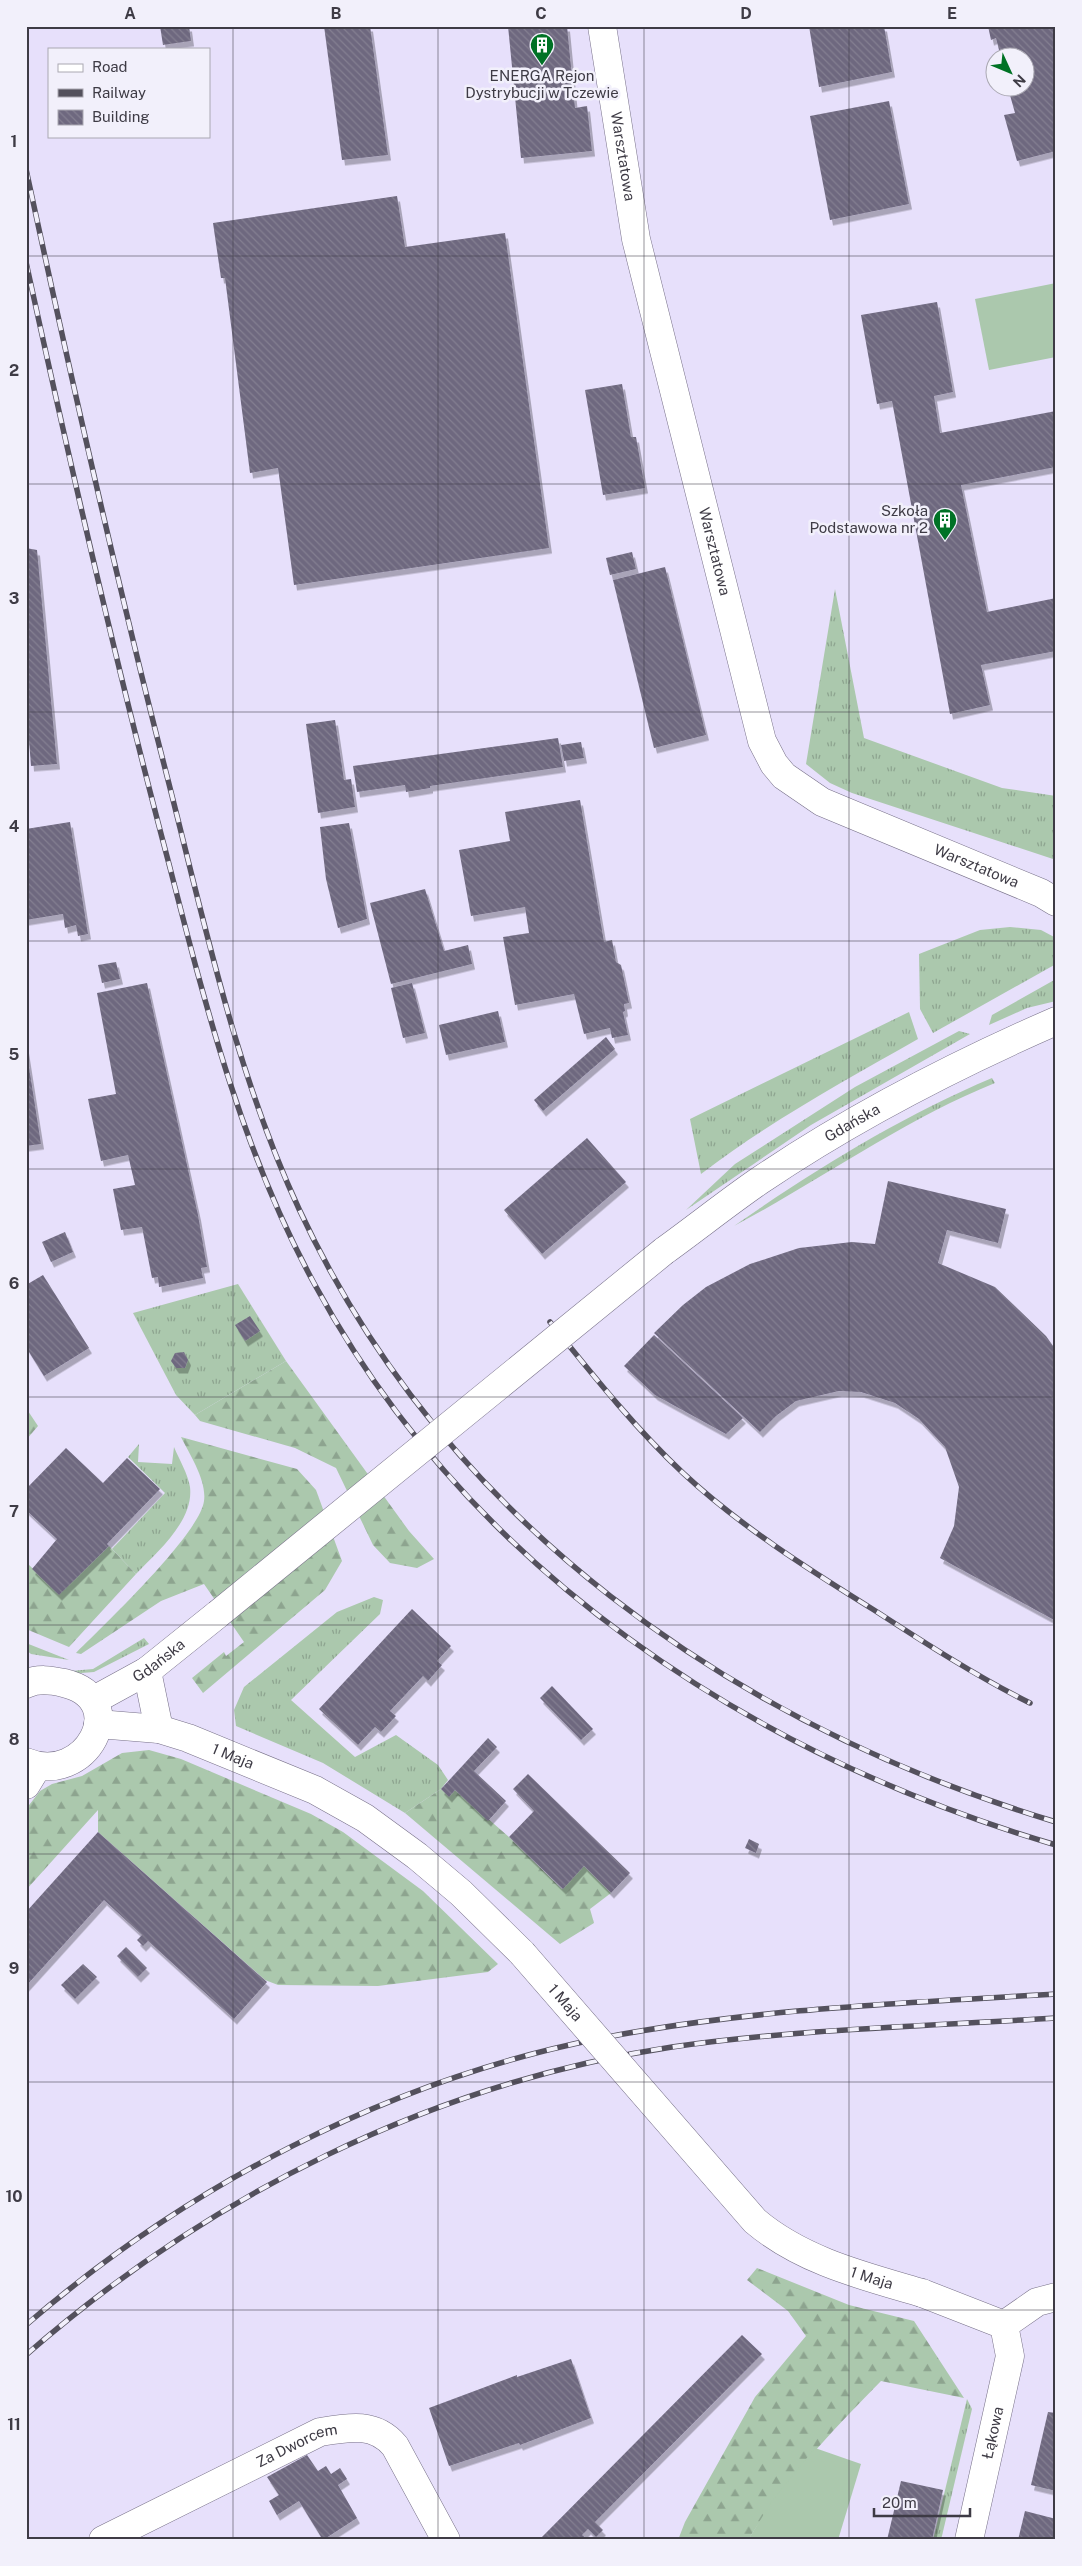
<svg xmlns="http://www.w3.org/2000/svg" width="1082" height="2566" font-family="'Public Sans',sans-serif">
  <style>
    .grass { fill: url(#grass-tufts) }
    .forest { fill: url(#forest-firs) }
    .garden { fill: #abc8ad }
    .building { fill: url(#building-back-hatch); filter: url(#shadow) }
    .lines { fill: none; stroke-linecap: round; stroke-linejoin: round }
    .minor-casing { stroke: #777088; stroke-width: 29 }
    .tertiary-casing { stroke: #777088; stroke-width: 29 }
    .minor { stroke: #fff; stroke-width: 28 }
    .tertiary { stroke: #fff; stroke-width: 28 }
    .rail-casing { stroke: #54515d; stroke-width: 5.5 }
    .rail { stroke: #f2f0fb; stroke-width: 4; stroke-dasharray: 11; stroke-linecap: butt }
    .minor-bridge-casing { stroke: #777088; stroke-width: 29; stroke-linecap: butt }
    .tertiary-bridge-casing { stroke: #777088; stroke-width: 29; stroke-linecap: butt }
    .minor-bridge { stroke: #fff; stroke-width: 28 }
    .tertiary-bridge { stroke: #fff; stroke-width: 28 }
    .grid { fill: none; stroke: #3e3b45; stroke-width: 1; stroke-opacity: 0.55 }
    .labels { text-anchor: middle; stroke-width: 5; stroke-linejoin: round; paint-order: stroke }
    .poi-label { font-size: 15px; fill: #3e3b45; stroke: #f2f0fb }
    .street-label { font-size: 15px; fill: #3e3b45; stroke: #f2f0fb }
    .neatline { fill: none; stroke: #3e3b45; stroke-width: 2 }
    .grid-label { font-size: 16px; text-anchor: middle; font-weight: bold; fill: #3e3b45 }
  </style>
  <defs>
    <pattern id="grass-tufts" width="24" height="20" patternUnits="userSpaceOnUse" patternTransform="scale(1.25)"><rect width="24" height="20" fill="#abc8ad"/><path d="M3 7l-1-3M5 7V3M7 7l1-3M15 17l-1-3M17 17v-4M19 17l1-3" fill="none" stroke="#8da48f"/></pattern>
    <pattern id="forest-firs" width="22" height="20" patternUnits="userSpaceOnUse" patternTransform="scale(1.25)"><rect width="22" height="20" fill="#abc8ad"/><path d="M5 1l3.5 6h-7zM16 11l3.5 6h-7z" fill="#8da48f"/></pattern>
    <pattern id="building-back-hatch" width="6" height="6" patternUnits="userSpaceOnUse" patternTransform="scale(1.25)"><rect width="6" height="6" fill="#6e687f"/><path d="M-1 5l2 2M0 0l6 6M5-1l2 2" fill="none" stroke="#847f91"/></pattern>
    <filter id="shadow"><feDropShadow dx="3" dy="5.5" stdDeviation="0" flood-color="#0004"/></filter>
  </defs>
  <rect width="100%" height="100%" fill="#e7e0fb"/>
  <!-- grass -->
  <g class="grass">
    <path d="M835 589 864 738 1002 788 1056 796V860L852 793 830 783 806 764Z"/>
    <path d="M1010 927 1041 930 1056 938V964L933 1033 920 1009 919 954 980 930Z"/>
    <path d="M1056 979V1001L1027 1008 989 1025 992 1015Z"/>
    <path d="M909 1012 918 1039C844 1081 769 1122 701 1174L690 1119Z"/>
    <path d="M959 1031 970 1034 811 1125 686 1210 735 1164 855 1087Z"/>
    <path d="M992 1078 995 1083C903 1120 821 1180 734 1226 816 1169 900 1117 992 1078Z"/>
    <path d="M238 1284 286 1361 195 1415 176 1395 133 1313Z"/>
    <path d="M139 1444 138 1462 172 1464 174 1447C179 1459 188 1474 190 1487 194 1521 157 1552 136 1574L112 1549 165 1493 128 1457Z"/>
    <path d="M374 1597 383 1600 380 1614 291 1700 355 1757 396 1735 438 1765 448 1780 441 1789 405 1813 323 1763 236 1726 234 1710 244 1687 337 1612Z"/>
    <path d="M144 1638 149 1644 94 1672 69 1674 71 1671 93 1669Z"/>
    <path d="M26 1643 69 1660 31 1654 26 1650Z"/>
    <path d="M967 2399 972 2409 941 2540H933Z"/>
  </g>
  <!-- forest -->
  <g class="forest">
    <path d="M286 1361 409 1531 434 1559 417 1568 390 1563 373 1545 336 1468 295 1448 200 1421 195 1415Z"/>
    <path d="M26 1408 38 1426 26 1440Z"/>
    <path d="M181 1437 297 1469 316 1490 342 1561 325 1590 203 1693 192 1678 224 1652 226 1656 244 1642 204 1584 161 1601 81 1654 76 1653C103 1626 200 1534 204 1501 207 1481 190 1455 181 1437Z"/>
    <path d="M109 1546 136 1574 69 1647 26 1629V1562L59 1594Z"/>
    <path d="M149 1750 181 1759 311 1814 343 1832 423 1891 498 1964 488 1972 378 1986 278 1985 265 1980 98 1832V1810L26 1890V1809L40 1791 52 1784 82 1776 122 1753Z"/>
    <path d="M441 1789 449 1796 455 1790 509 1837 562 1889 584 1866 611 1893 590 1909 594 1923 560 1944 405 1813Z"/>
    <path d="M757 2268 849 2305 914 2321 964 2398 881 2381C831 2432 786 2479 748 2540H678L685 2522 755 2397 806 2336 788 2311 747 2280Z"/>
  </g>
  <!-- garden -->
  <g class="garden">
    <path d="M1056 283V357L989 370 975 299Z"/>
    <path d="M815 2448 861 2464 838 2540H748L772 2501Z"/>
  </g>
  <!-- building -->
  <g class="building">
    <path d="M160 26H189L191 41 163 45Z"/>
    <path d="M324 26H370L388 155 342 160Z"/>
    <path d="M508 26H567L575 108 587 106 592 151 521 158Z"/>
    <path d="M809 26H884L892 72 819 87Z"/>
    <path d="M988 26H1054L1056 151 1017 161 1004 115 1015 113 1008 88H1024V58H1001L996 38 991 40Z"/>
    <path d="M889 101 909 204 830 220 810 116Z"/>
    <path d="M397 196 405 247 505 233 549 548 294 585 278 468 250 473 225 278H221L213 223Z"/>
    <path d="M937 302 953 392 934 396 940 433 1056 411V467L961 485 987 612 1056 598V651L981 665 990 705 950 714 892 401 877 404 861 315Z"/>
    <path d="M622 384 631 437H636L645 488 603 495 585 390Z"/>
    <path d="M26 548 37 550 57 764 31 766 29 740H26Z"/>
    <path d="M632 552 636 569 610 575 606 558Z"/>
    <path d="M665 567 706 735 654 748 613 580Z"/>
    <path d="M335 720 344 780 351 779 355 807 318 813 306 724Z"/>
    <path d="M558 738 563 767 430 786V788L406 792 405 785 357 792 353 766Z"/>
    <path d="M581 742 584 758 564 761 561 745Z"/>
    <path d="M580 800 604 942 612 940 616 962 621 965 629 1003 624 1004 625 1011 623 1012 628 1035 612 1038 610 1028 584 1034 574 994 515 1005 503 937 529 933 525 907 471 916 459 850 510 841 505 812Z"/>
    <path d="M70 822 88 934 78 936 76 925 65 928 63 914 26 920V829Z"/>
    <path d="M349 823 367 919 338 928 326 879 320 827Z"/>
    <path d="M425 889 444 951 468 945 472 964 391 984 370 903Z"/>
    <path d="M116 962 120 979 102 983 98 965Z"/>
    <path d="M147 983 198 1215 207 1267 201 1268 203 1278 159 1287 158 1277 152 1278 142 1227 121 1230 113 1189 135 1185 128 1155 101 1161 88 1099 116 1094 97 993Z"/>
    <path d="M412 983 425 1033 403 1038 391 988Z"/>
    <path d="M498 1011 505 1042 446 1055 439 1025Z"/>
    <path d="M606 1037 615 1049 543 1111 534 1100Z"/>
    <path d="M26 1048 41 1144 26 1146Z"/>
    <path d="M587 1138 626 1182 542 1254 504 1210Z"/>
    <path d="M888 1181 1006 1209 998 1243 947 1230 938 1263 995 1287 1046 1336 1056 1350V1621L940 1558 954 1526 959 1487 945 1447 919 1419 895 1403 861 1392 839 1391 796 1401 776 1416 760 1432 654 1333 683 1305 706 1287 750 1264 799 1248 852 1242 875 1244Z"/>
    <path d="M65 1232 73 1252 51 1262 42 1242Z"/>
    <path d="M43 1275 89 1348 44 1376 26 1347V1285Z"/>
    <path d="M250 1316 260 1331 245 1341 235 1325Z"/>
    <path d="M654 1335 743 1418 726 1434 655 1395 624 1366Z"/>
    <path d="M184 1352 188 1360 185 1368H176L171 1361 175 1353Z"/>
    <path d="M66 1448 103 1483 127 1458 160 1489 107 1544 109 1546 59 1595 32 1569 57 1539 26 1510V1489Z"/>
    <path d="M412 1609 451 1646 437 1661 442 1665 428 1681 423 1676 390 1711 396 1716 381 1732 375 1727 358 1745 319 1709Z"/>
    <path d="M552 1686 593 1729 581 1740 540 1698Z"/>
    <path d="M488 1738 497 1747 474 1771 506 1801 488 1821 455 1790 449 1797 441 1789Z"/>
    <path d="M528 1774 630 1873 611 1893 584 1866 563 1889 509 1837 534 1811 513 1789Z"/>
    <path d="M98 1832 267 1982 234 2019 148 1941 143 1946 137 1940 142 1935 104 1900 26 1986V1912Z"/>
    <path d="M749 1839 759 1844 756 1853 745 1848Z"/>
    <path d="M126 1947 147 1968 138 1977 117 1956Z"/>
    <path d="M83 1964 97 1977 75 1999 61 1985Z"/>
    <path d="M742 2335 762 2354 595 2522 603 2530 596 2537 588 2529 582 2535 588 2540H539Z"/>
    <path d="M571 2359 591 2418 520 2445 519 2443 449 2466 429 2408 517 2375V2377Z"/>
    <path d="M1048 2412 1056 2413V2491L1031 2485Z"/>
    <path d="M307 2455 318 2471 326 2466 331 2474 340 2468 347 2479 338 2485 357 2518 323 2540 299 2501 277 2515 269 2501 279 2495 267 2477Z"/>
    <path d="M901 2481 943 2490 932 2540H887Z"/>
    <path d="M1025 2511 1056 2519V2540H1018Z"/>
  </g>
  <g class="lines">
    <!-- minor casing -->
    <g class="minor-casing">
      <g id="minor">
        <path id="s1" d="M602 26 636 239 762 741 774 764 784 776 822 802 1041 893 1056 902"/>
        <path id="s2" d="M98 1724 159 1729 188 1738 315 1790 365 1818 417 1856 461 1893 522 1953"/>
        <path d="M26 1785 37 1767"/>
        <path d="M922 2293 1004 2325"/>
        <path id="s3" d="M103 2540 320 2432C349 2427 375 2422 395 2446L446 2540"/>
      </g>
    </g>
    <!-- tertiary casing -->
    <g class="tertiary-casing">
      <g id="tertiary">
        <path id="s4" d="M664 1251C696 1228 727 1203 759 1181 852 1118 953 1066 1056 1021"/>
        <path d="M147 1671 159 1729"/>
        <path d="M26 1684C38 1678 51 1680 64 1683 134 1700 85 1787 26 1762"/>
        <path id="s5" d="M94 1700 147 1671 218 1614"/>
        <path id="s6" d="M969 2540 1010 2356 1004 2325 1037 2302 1056 2297"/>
      </g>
    </g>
    <!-- minor -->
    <use href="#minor" class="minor"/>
    <!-- tertiary -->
    <use href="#tertiary" class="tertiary"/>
    <!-- rail casing -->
    <g class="rail-casing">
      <g id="rail">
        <path d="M26 169C70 374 116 578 168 780 205 925 236 1073 299 1209 444 1522 732 1724 1056 1822"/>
        <path d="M26 262C70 464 116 665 169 864 206 1008 243 1154 315 1285 469 1570 750 1755 1056 1845"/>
        <path d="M550 1322C592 1374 634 1427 683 1473 740 1526 808 1569 874 1610 925 1643 976 1676 1030 1703"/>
        <path d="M26 2325C187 2186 387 2081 597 2039 748 2009 902 2003 1056 1994"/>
        <path d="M26 2355C208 2196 432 2083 672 2047 799 2029 928 2026 1056 2018"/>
      </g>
    </g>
    <!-- rail -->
    <use href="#rail" class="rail"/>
    <!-- minor-bridge casing -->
    <g class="minor-bridge-casing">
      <g id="minor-bridge">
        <path id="s7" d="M522 1953 755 2221C802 2261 864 2276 922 2293"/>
      </g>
    </g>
    <!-- tertiary-bridge casing -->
    <g class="tertiary-bridge-casing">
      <path id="tertiary-bridge" d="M218 1614 664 1251"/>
    </g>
    <!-- minor-bridge -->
    <use href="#minor-bridge" class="minor-bridge"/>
    <!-- tertiary-bridge -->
    <use href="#tertiary-bridge" class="tertiary-bridge"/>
  </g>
  <!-- grid -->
  <path class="grid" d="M233 26V2540M438 26V2540M644 26V2540M849 26V2540M26 256H1056M26 484H1056M26 712H1056M26 941H1056M26 1169H1056M26 1397H1056M26 1625H1056M26 1854H1056M26 2082H1056M26 2310H1056"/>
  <!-- icons -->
  <defs>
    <g id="building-pin" transform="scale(1.25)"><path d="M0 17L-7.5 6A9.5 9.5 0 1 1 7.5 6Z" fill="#007225" stroke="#f2f0fb"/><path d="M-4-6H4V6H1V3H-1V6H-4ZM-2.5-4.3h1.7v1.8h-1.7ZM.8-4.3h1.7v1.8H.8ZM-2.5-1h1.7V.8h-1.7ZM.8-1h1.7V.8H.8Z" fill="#fff"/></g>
  </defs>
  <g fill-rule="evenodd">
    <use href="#building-pin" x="542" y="45"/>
    <use href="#building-pin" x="945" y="520"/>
  </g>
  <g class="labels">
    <!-- poi labels -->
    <g class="poi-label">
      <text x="542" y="81">ENERGA Rejon<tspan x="542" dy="17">Dystrybucji w Tczewie</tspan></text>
      <text x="928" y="516" text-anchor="end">Szkoła<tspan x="928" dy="17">Podstawowa nr 2</tspan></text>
    </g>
    <!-- street labels -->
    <g class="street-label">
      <text dy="5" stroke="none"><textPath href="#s1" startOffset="132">Warsztatowa</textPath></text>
      <text dy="5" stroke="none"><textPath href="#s1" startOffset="538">Warsztatowa</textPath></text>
      <text dy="5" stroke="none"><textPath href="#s1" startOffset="988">Warsztatowa</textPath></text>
      <text dy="5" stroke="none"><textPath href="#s4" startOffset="228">Gdańska</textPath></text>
      <text dy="5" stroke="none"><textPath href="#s5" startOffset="76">Gdańska</textPath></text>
      <text dy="5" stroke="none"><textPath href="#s2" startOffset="140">1 Maja</textPath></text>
      <text dy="5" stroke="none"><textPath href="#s7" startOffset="66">1 Maja</textPath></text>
      <text dy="5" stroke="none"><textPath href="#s7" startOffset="486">1 Maja</textPath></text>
      <text dy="5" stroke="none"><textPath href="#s6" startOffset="110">Łąkowa</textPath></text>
      <text dy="5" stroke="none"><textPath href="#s3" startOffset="216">Za Dworcem</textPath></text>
    </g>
  </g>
  <!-- border -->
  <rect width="1082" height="2566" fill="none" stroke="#f2f0fb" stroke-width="55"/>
  <!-- legend -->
  <rect x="48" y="48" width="162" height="90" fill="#f2f0fb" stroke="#aaa8b2"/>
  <rect x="58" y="64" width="25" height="8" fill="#ffffff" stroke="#aaa8b2"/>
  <text x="92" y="72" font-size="15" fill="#3e3b45">Road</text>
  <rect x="58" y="89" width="25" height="8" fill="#54515d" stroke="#aaa8b2"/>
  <text x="92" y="98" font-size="15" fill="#3e3b45">Railway</text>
  <rect x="58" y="110" width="25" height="15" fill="url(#building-back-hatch)" stroke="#aaa8b2"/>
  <text x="92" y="122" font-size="15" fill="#3e3b45">Building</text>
  <!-- north arrow -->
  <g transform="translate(1010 72) rotate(134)"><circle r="24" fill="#f2f0fb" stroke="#aaa8b2"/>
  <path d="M0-4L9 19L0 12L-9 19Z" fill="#007225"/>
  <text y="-8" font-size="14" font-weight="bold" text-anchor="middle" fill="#3e3b45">N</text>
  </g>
  <!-- scale -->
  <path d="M874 2508v8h96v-8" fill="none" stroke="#3e3b45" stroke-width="2.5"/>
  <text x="882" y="2508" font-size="15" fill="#3e3b45" stroke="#f2f0fb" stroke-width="4" paint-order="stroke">20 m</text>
  <rect x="28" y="28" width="1026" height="2510" class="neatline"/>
  <g class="grid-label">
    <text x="130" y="19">A</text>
    <text x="336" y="19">B</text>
    <text x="541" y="19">C</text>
    <text x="746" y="19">D</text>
    <text x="952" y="19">E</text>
    <text x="14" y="147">1</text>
    <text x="14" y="376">2</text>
    <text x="14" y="604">3</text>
    <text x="14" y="832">4</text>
    <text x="14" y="1060">5</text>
    <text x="14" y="1289">6</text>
    <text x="14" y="1517">7</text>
    <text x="14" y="1745">8</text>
    <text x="14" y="1974">9</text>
    <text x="14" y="2202">10</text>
    <text x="14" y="2430">11</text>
  </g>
</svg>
